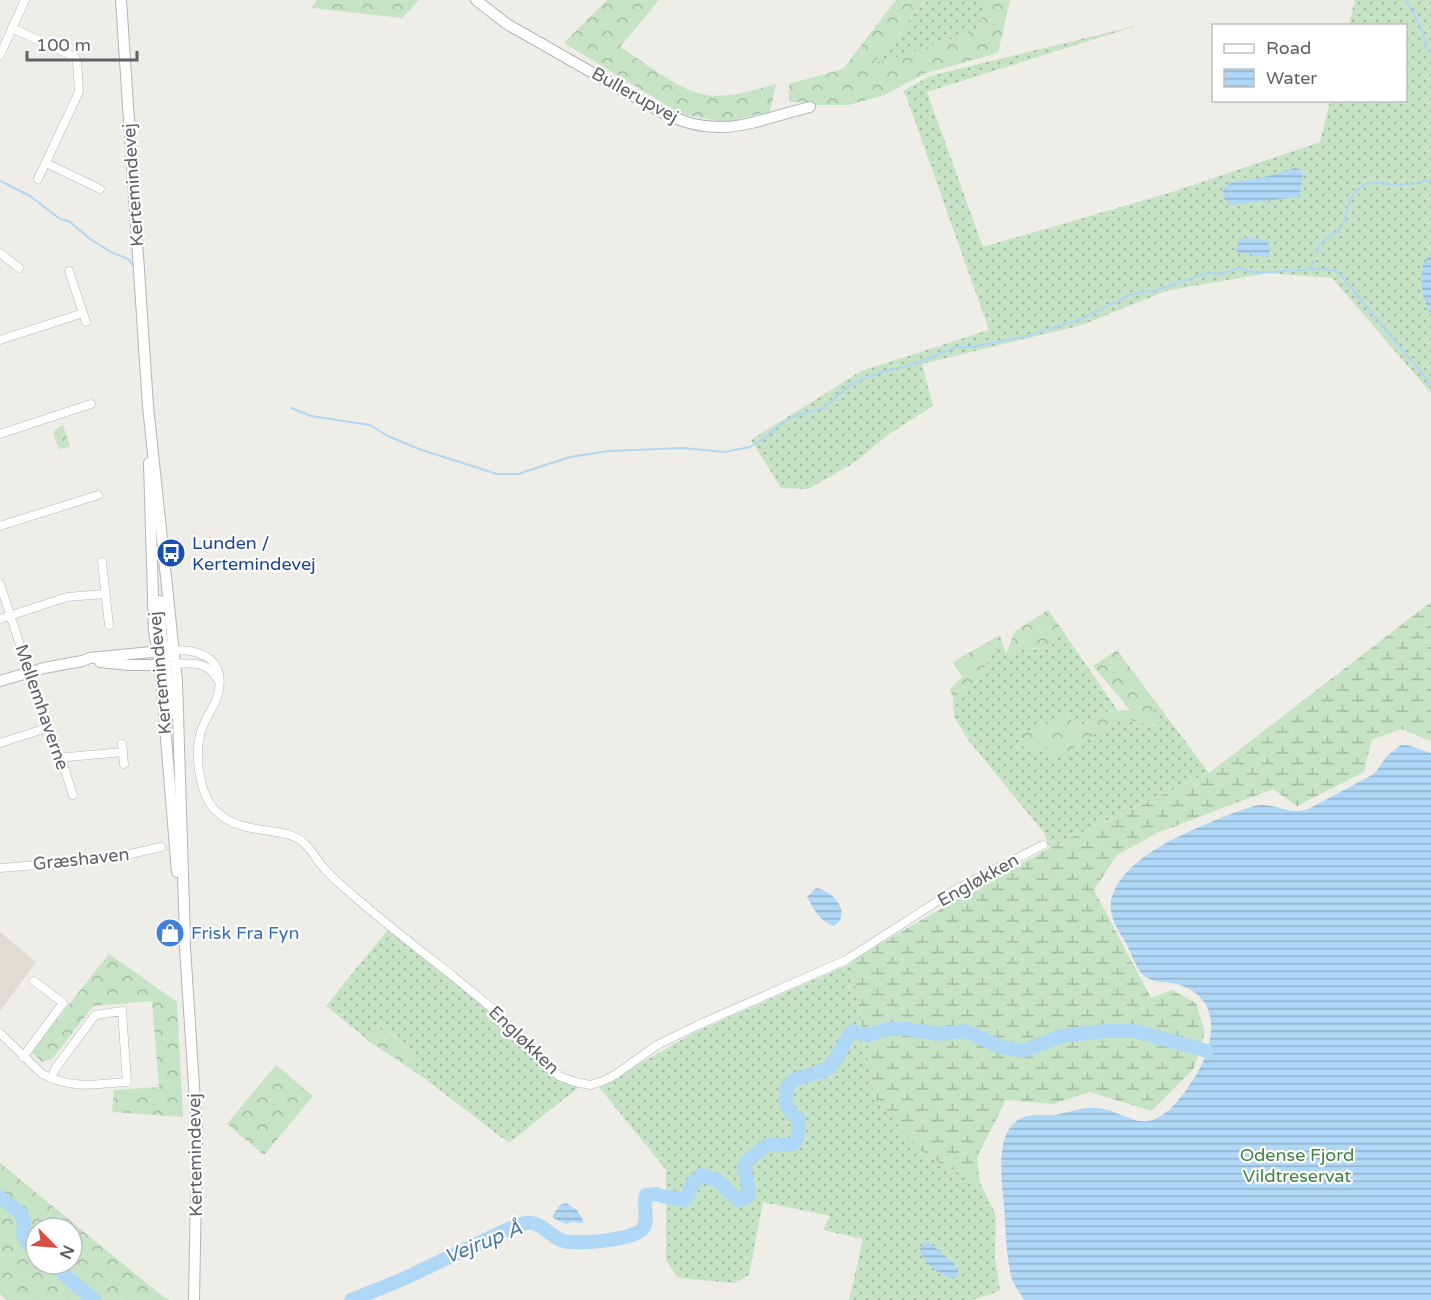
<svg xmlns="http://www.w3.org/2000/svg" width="1431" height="1300" font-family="'Varela Round',sans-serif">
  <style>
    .education { fill: #dedcd5 }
    .grass { fill: url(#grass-dots) }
    .forest { fill: url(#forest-crowns); fill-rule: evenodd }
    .wetland { fill: url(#wetland-marsh) }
    .water { fill: url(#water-rules) }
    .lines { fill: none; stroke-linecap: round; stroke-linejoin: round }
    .stream { stroke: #afd7f6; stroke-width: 2 }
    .river { stroke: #afd7f6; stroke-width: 14 }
    .street-casing { stroke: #b4b6ba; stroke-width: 9 }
    .secondary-casing { stroke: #b3b5ba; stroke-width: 12 }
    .street { stroke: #fff; stroke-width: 8 }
    .secondary { stroke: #fff; stroke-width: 10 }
    .labels { text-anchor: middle; stroke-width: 4.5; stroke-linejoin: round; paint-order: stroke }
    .street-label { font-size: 18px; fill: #5e6165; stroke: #fff }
    .transit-label { font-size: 18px; fill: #164399; stroke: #fff; text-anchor: start }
    .shop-label { font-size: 18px; fill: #366cbe; stroke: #fff; text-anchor: start }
    .park-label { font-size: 18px; fill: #3f8343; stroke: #fff }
    .water-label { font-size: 20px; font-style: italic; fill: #4d78a7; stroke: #fff }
  </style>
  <defs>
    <pattern id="grass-dots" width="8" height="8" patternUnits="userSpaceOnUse" patternTransform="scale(1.5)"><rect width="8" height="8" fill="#c6e3c6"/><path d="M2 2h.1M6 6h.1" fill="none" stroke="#a4bba4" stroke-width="1.8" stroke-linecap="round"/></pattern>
    <pattern id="forest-crowns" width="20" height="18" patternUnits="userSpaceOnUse" patternTransform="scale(1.5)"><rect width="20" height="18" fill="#c6e3c6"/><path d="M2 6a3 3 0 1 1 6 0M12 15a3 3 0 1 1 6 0" fill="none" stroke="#a4bba4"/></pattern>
    <pattern id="wetland-marsh" width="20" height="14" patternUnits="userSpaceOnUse" patternTransform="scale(1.5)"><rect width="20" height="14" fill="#c6e3c6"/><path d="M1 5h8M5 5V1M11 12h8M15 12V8" fill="none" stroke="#a4bba4"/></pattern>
    <pattern id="water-rules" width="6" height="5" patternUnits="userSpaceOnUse" patternTransform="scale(1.5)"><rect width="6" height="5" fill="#afd7f6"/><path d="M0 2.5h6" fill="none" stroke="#92b2cb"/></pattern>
  </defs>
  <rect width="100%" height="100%" fill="#efede7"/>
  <!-- education -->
  <path class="education" d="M0 932 36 962 0 1011Z"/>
  <!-- grass -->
  <g class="grass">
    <path d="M926 0H986L979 30 871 66Z"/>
    <path d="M1355 0H1431V393L1332 278 1267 273 1166 291 1082 325 922 364 933 406 889 434 854 463 808 489 781 488 751 440 861 371 989 330 906 96 903 91 930 76 1139 25 927 92 983 247 1172 192 1320 142 1330 101 1406 100V26L1349 25Z"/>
    <path d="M1060 627 1118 711 1105 712 1076 729 1067 712 1027 752 1042 744 1057 758 1120 718 1158 726 1149 693 1209 773 1049 848 1045 834 969 741 954 717 953 698 980 679 1000 635 1006 654 1019 648 1049 649Z"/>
    <path d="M389 928 490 1009 548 1071 565 1082 580 1086 509 1143 420 1075 411 1052 390 1032 372 1028 373 1044 326 1006Z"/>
    <path d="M852 963 874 1096 928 1157 980 1183 996 1215 995 1257 1000 1291 972 1300H849L863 1239 823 1230 830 1216 763 1202 749 1275 735 1283 678 1278 666 1260V1170L599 1087 695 1032Z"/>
  </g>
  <!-- forest -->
  <g class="forest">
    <path d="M317 0H419L402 18 312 8Z"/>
    <path d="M607 0H659L620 47C643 61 677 89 702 94 726 100 753 90 776 84L770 112 724 122 681 114 564 43Z"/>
    <path d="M896 0H926L872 65 979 30 986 0H1010L998 53 926 73 884 95 849 105H816L813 102H789V84L843 69Z"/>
    <path d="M63 425 70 447 59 449 53 434 55 430Z"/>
    <path d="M1048 610 1060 627 1049 649 1019 648 1006 654 1015 631Z"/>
    <path d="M1000 635 980 679 953 698 950 689 962 677 953 662Z"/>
    <path d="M1117 650 1149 693 1159 726 1120 718 1057 759 1042 745 1027 752 1017 737 1067 712 1076 729 1105 712 1130 710 1093 666Z"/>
    <path d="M109 954 177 1002 183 1117 112 1112 114 1090 159 1087 152 1001 93 1006 53 1058 42 1062 31 1052Z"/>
    <path d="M372 1027 389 1032 411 1052 420 1075 373 1044Z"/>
    <path d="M276 1065 313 1096 264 1155 227 1124Z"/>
    <path d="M0 1163 161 1295 170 1300H6L0 1294ZM36 1228H72V1264H36Z"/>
  </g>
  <!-- wetland -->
  <path class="wetland" d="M1431 602V741L1401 729 1372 740 1364 772 1297 806 1273 789 1157 833 1117 855 1094 890 1151 998 1172 990 1196 1003 1205 1033 1194 1068 1152 1111 1090 1092 1053 1104 1006 1100 977 1157 980 1183 928 1157 903 1132 874 1096 851 960 1049 848 1209 773Z"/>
  <!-- water -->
  <g class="water">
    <path d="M1295 168 1300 169 1303 173 1300 194 1297 197 1232 205C1223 201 1218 191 1229 184 1236 180 1250 180 1258 178 1270 176 1283 172 1295 168Z"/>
    <path d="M1244 237 1268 241 1270 250 1268 257 1239 253 1236 250 1239 240Z"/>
    <path d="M1431 254V314C1421 301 1416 264 1431 254Z"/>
    <path d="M1401 745H1407L1431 753V1300H1024C1020 1293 1013 1284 1011 1276 1005 1250 1006 1222 1003 1195 1001 1171 995 1123 1028 1116 1036 1114 1046 1116 1055 1115 1072 1112 1086 1105 1103 1109 1121 1112 1137 1127 1155 1119 1172 1112 1185 1092 1195 1077 1215 1044 1224 998 1177 984 1166 981 1153 984 1143 975 1135 966 1131 953 1126 943 1120 933 1112 922 1111 910 1108 882 1140 858 1161 846 1177 836 1246 805 1262 805 1280 805 1292 816 1310 808L1374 774 1387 756Z"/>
    <path d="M816 888C833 890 853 914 834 926 820 922 813 908 807 897Z"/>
    <path d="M566 1203 577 1210 583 1220V1223L572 1222 566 1224 553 1218V1215L560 1205Z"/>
    <path d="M925 1242 930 1243 955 1265 959 1273 954 1279C940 1276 922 1263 920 1248Z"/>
  </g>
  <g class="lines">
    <!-- stream -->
    <g class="stream">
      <path d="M1405 0C1411 10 1419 20 1422 31 1425 40 1424 47 1431 53"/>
      <path d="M0 181 30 196 60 219 69 221 90 239 111 252 128 259 133 265"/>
      <path d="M1316 253C1320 238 1332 238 1341 227 1347 218 1347 205 1353 196 1366 175 1380 185 1399 185 1411 185 1419 180 1431 181"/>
      <path d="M1311 269 1313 261"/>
      <path d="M291 408 311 416 370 425 390 437 419 449 497 474H518L570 457 608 451 683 448 724 452 750 447 763 439 781 424 795 416 823 408 853 383 878 373 918 363 955 347H972L1027 336 1083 318 1131 294 1157 290 1207 273 1220 274 1240 268 1255 273 1311 269 1334 270 1338 272 1431 384"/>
    </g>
    <!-- river -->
    <g class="river">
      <path d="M662 1196 683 1200 687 1198 692 1184 701 1175 717 1180 738 1200 744 1199 748 1195V1184L744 1167 746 1162 765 1146 774 1144 785 1145 793 1144 797 1139 799 1119C791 1115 787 1109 786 1100 783 1070 816 1080 830 1066 838 1057 844 1044 850 1033L853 1031 867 1036 887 1029H906L940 1034 965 1031 1001 1047 1023 1051 1061 1036 1105 1031H1135L1207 1051"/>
      <path d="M0 1197 21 1213 24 1222 23 1235 27 1243 36 1250"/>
      <path d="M52 1264 94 1300"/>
      <path d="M351 1300 401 1280 517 1225C521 1224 527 1222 531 1223 543 1224 552 1238 564 1241 577 1245 638 1240 644 1227 649 1217 642 1205 646 1195L657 1194"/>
    </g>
    <!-- street casing -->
    <g class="street-casing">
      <g id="street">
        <path d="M12 28 75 57 77 61 79 92 38 179"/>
        <path d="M0 55 25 0"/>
        <path d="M46 163 100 189"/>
        <path d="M0 253 19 268"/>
        <path d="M69 271 86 322"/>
        <path d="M0 340 83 313"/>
        <path d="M0 434 91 404"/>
        <path d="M0 526 98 495"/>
        <path d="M102 562 109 625"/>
        <path d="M0 584 57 758 64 767 73 795"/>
        <path d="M0 619 67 597 105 594"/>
        <path d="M172 650C204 649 228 661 217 698 212 711 203 721 200 735 195 756 199 792 214 809 242 839 284 823 305 844 312 850 316 859 322 866 331 877 343 887 355 897 387 925 421 951 454 977 469 990 485 1001 499 1015 517 1032 531 1052 550 1068L559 1076 575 1082 590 1085 603 1081 615 1075 657 1045 698 1025 846 960 958 888 1043 845"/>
        <path d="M174 664C192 663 208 661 217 679"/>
        <path d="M0 743 47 728"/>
        <path d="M122 744 124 764"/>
        <path d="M57 758 123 752"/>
        <path d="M0 868 77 862 117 857 161 847"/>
        <path d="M0 1033 42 1074C75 1090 93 1084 127 1082L122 1011 95 1015 55 1069 51 1078"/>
        <path d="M23 1057 63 1003 34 981"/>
      </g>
    </g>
    <!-- secondary casing -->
    <g class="secondary-casing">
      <g id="secondary">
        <path d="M121 0 148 406 177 682 185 939"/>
        <path d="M476 0 507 24 663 113C720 141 753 121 810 107"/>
        <path d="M149 463 154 631 160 665 177 872"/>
        <path d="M160 601C161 617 159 642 168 656"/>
        <path d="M100 662 129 665H165"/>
        <path d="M165 664 171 714"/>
        <path d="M0 681 44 668 82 661 90 658 172 650"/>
        <path d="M184 932 197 1133 194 1300"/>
      </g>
    </g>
    <!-- street -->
    <use href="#street" class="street"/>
    <!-- secondary -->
    <use href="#secondary" class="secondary"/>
  </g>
  <!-- icons -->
  <defs>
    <g id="bus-disc" transform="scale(1.5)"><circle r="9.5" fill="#1a4fb4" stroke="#fff"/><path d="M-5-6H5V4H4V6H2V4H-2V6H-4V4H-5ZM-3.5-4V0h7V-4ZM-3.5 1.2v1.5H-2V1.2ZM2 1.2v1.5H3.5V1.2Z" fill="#fff"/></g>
    <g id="shop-disc" transform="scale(1.5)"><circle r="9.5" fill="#3f7fe0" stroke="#fff"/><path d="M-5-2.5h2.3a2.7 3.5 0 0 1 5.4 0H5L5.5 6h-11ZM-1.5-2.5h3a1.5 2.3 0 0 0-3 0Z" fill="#fff"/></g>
  </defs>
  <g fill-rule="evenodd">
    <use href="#bus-disc" x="171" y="553"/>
    <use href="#shop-disc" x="170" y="933"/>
  </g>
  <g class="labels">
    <!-- street labels -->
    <g class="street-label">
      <text transform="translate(635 95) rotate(29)" y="6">Bullerupvej</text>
      <text transform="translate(133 185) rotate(-94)" y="6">Kertemindevej</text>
      <text transform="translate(160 673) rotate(-95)" y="6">Kertemindevej</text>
      <text transform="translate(42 707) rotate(71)" y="6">Mellemhaverne</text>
      <text transform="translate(81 859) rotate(-6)" y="6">Græshaven</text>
      <text transform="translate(978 880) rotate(-29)" y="6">Engløkken</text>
      <text transform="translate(524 1040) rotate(44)" y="6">Engløkken</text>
      <text transform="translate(195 1155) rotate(-91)" y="6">Kertemindevej</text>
    </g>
    <!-- transit labels -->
    <g class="transit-label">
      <text x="192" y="549">Lunden /<tspan x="192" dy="21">Kertemindevej</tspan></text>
    </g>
    <!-- shop labels -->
    <g class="shop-label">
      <text x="191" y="939">Frisk Fra Fyn</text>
    </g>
    <!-- park labels -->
    <g class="park-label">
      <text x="1297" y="1161">Odense Fjord<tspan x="1297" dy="21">Vildtreservat</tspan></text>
    </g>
    <!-- water labels -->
    <g class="water-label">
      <text transform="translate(483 1242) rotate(-22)" y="7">Vejrup Å</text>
    </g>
  </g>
  <!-- legend -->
  <rect x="1212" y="24" width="195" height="78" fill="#ffffff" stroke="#bfc0c1" stroke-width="1.5"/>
  <rect x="1224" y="44" width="30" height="9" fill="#ffffff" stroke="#bfc0c1" stroke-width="1.5"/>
  <text x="1266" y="54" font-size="18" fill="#5e6165">Road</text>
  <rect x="1224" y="69" width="30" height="18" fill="url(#water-rules)" stroke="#bfc0c1" stroke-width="1.5"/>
  <text x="1266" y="84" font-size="18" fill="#5e6165">Water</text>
  <!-- north arrow -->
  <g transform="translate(54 1246) rotate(115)"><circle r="28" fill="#ffffff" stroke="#bfc0c1" stroke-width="1.5"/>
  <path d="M0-4.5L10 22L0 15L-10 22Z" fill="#d84f44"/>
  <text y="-9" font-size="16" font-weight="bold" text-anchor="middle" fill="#5e6165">N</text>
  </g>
  <!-- scale -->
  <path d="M27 51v9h110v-9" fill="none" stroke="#5e6165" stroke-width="3"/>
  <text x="36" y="51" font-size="18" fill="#5e6165" stroke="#ffffff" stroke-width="4.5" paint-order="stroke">100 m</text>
</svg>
